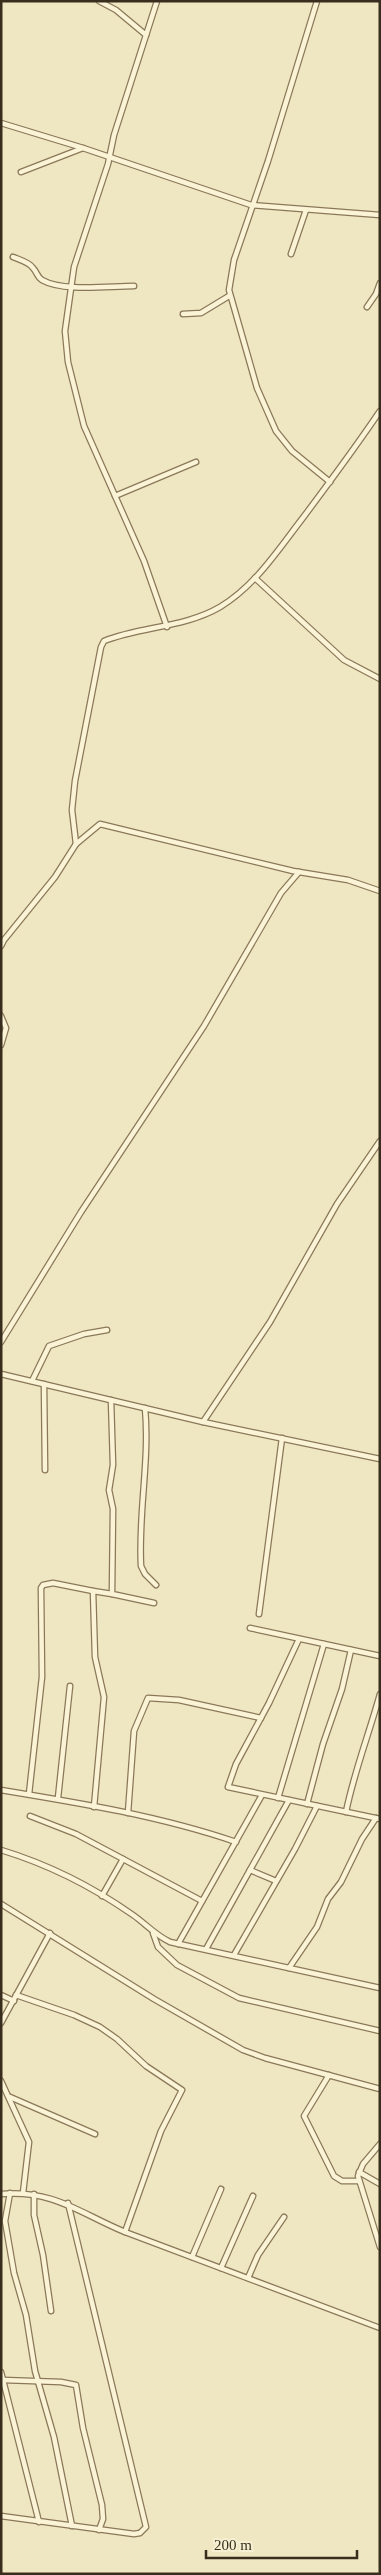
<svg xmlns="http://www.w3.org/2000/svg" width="381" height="2575" font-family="Georgia,serif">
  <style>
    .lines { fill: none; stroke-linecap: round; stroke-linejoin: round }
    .street-casing { stroke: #8a7859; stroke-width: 7 }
    .street { stroke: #faf3d6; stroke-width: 4.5 }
  </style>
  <rect width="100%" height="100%" fill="#efe7c2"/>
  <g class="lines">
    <!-- street casing -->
    <g class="street-casing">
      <g id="street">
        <path d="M99 1 116 10 146 35"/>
        <path d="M157 1 114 135 108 164 74 267 65 331 68 362 84 426 144 561 167 627"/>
        <path d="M317 1 268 161 234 260 229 290 257 388 276 431 292 451 330 482"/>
        <path d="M1 123 83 148 251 205 380 215"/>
        <path d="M21 172 83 148"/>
        <path d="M291 254 306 210"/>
        <path d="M13 257C20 260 29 262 33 268 37 272 37 277 42 280 63 292 108 286 134 286"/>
        <path d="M367 307 376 294 380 283"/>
        <path d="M183 314 201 313 229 296"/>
        <path d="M115 496 196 462"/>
        <path d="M255 578 344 660 380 679"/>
        <path d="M76 844 100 824 293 871 348 880 380 891"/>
        <path d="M1 946 4 940 55 877 76 844 72 810 75 781 101 647 104 641C141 626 184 628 220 607 255 586 278 550 302 519 329 483 355 448 380 411"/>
        <path d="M1 1016 6 1028 1 1045"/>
        <path d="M1 1342 81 1212 204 1026 281 893 299 872"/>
        <path d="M1 1374 203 1422 380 1459"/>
        <path d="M32 1381 49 1346 84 1334 107 1330"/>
        <path d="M44 1384 45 1470"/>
        <path d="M111 1400 113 1465 109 1490 113 1509 112 1594 154 1603"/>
        <path d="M145 1408C150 1460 138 1513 141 1566L145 1574 156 1585"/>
        <path d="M203 1422 270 1322 337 1204 380 1141"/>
        <path d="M259 1614 282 1438"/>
        <path d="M250 1628 380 1656"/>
        <path d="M299 1639 269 1703 236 1764 228 1787 380 1819"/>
        <path d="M1 1790C80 1803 160 1816 236 1842"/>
        <path d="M29 1794 42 1677 41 1588 43 1585 53 1583 93 1591"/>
        <path d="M58 1798 70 1686"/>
        <path d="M278 1798 324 1644"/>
        <path d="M307 1804 323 1744 342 1689 351 1650"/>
        <path d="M94 1807 104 1697 95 1657 93 1591 112 1594"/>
        <path d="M346 1812C354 1772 369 1734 380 1694"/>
        <path d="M128 1813 134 1731 148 1698 179 1700 261 1718"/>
        <path d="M30 1816 76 1834 202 1901"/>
        <path d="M1 1850C47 1864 93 1887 133 1915 146 1924 155 1935 170 1942L380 1988"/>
        <path d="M250 1870 276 1881"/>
        <path d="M102 1896 123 1859"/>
        <path d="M1 1904 154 1999 243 2050 265 2058 380 2089"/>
        <path d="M153 1933 158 1947 177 1965 239 1998 380 2031"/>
        <path d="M178 1944 262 1795"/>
        <path d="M206 1949 289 1800"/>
        <path d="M234 1955 295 1849 317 1806"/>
        <path d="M289 1968 317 1927 328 1899 341 1882 362 1839 376 1818"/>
        <path d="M1 1995 14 2001"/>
        <path d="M16 1995 74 2015 100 2027 117 2039 146 2066 182 2090 161 2131 125 2232"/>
        <path d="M1 2023 50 1933"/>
        <path d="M329 2075 304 2116 334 2176 342 2181H358"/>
        <path d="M1 2081 29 2142 23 2193"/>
        <path d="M10 2097 95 2134"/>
        <path d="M380 2144 363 2164 358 2176 380 2247"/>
        <path d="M359 2172 380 2184"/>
        <path d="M10 2193 5 2221 14 2273 26 2315 35 2371 54 2437 72 2526"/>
        <path d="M1 2194C55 2190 79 2213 125 2232L380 2328"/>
        <path d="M34 2194V2215L43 2255 51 2311"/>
        <path d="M192 2257 221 2189"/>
        <path d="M221 2268 253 2196"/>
        <path d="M248 2278 258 2255 284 2217"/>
        <path d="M1 2372 39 2522"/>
        <path d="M3 2380 61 2382 76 2385 83 2428 102 2505 103 2519 99 2530"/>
        <path d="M1 2516 134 2534 140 2533 146 2527 68 2203"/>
      </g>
    </g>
    <!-- street -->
    <use href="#street" class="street"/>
  </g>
  <!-- border -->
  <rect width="381" height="2575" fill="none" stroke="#392e1d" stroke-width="5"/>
  <!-- scale -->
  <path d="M206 2550v8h151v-8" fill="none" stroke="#392e1d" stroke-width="2.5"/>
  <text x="214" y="2550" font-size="15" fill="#392e1d" stroke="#f6f0d2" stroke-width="4" paint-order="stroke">200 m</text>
</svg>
